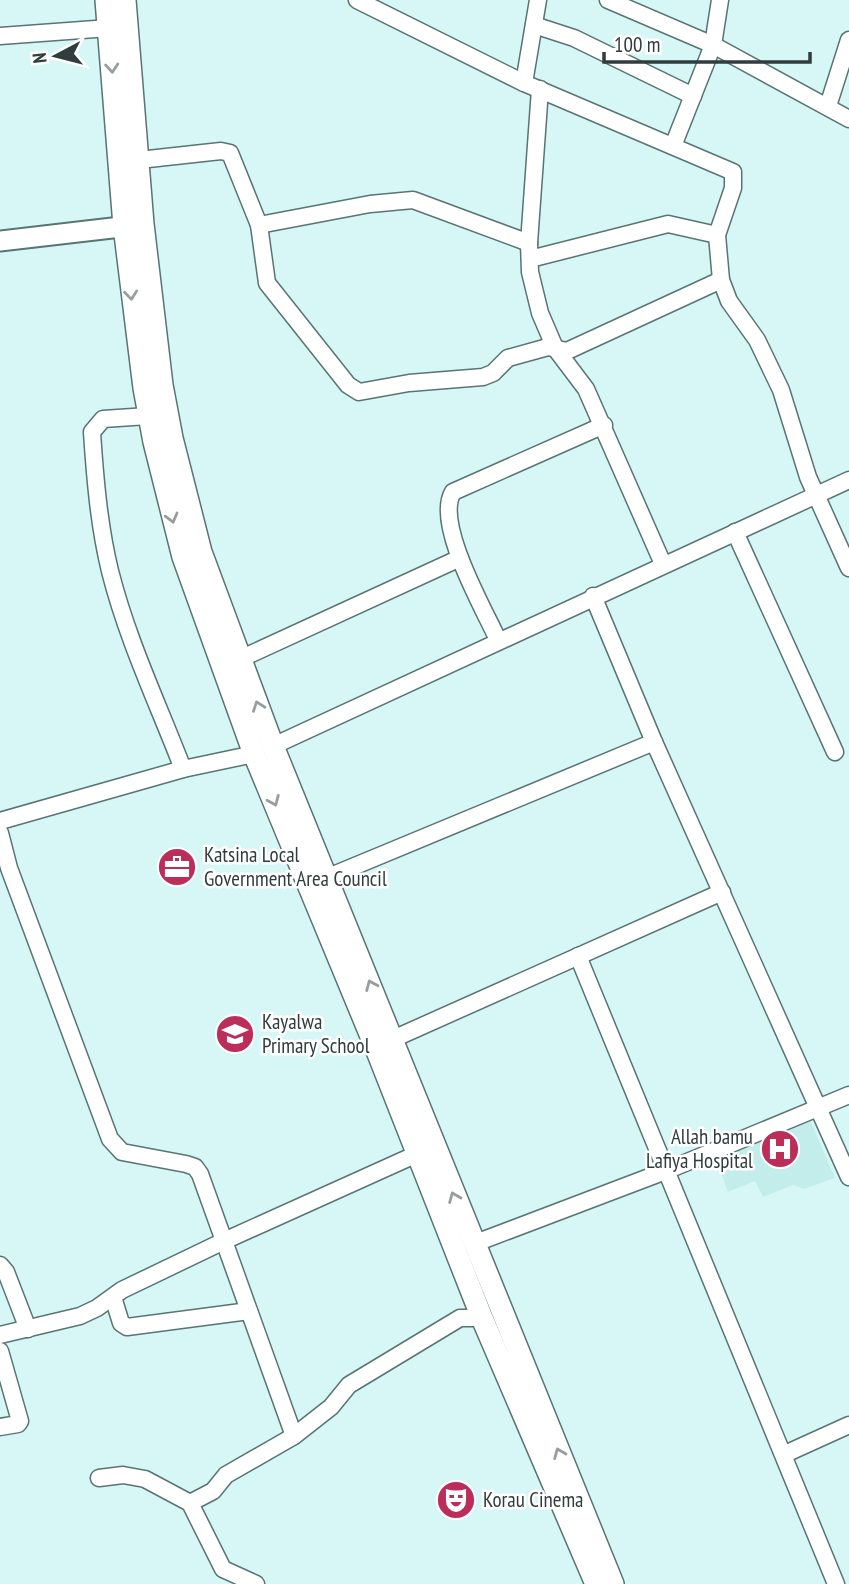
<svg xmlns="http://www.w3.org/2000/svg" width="849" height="1584" font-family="'PT Sans Narrow',sans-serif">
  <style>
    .built { fill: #c3edeb }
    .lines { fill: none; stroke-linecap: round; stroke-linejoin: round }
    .minor-casing { stroke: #587473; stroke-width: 19 }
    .tertiary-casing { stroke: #587473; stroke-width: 23 }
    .secondary-casing { stroke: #587473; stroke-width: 24 }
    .minor { stroke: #fff; stroke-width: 16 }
    .tertiary { stroke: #fff; stroke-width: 19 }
    .secondary { stroke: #fff; stroke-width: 21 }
    .oneway { stroke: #989e9e }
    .labels { text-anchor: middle; stroke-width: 5; stroke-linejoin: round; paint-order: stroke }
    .poi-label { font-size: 21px; fill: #313d3d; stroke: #fff; text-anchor: start }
  </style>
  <rect width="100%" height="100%" fill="#d7f7f6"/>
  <!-- built -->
  <path class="built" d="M808 1115 835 1178 804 1189 793 1185 763 1197 755 1181 728 1192 716 1159Z"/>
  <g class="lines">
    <!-- minor casing -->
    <g class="minor-casing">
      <g id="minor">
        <path d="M357 0 524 83 733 172V188L717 235 721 280 729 301 757 340 781 390 808 477 849 568"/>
        <path d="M608 0 713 45 849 119"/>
        <path d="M534 25 574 38 693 96"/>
        <path d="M0 36 109 28"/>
        <path d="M524 83 538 0"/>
        <path d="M540 89 529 243 530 272 540 313 555 348 586 389 663 564"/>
        <path d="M828 106 849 40"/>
        <path d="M673 146 713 45 720 0"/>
        <path d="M139 160 221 151 230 153 259 225 267 283 348 385 359 392 409 383 483 377 493 373 508 358 548 347 567 351 721 280"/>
        <path d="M259 225 370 204 413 200 529 243"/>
        <path d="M530 259 668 224 717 235"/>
        <path d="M148 416 103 419 92 432C95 478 99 526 110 571 127 639 158 704 183 769"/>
        <path d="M735 532 835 752"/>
        <path d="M593 596 654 742 849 1177"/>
        <path d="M498 640C484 609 434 523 453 492L604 425"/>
        <path d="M240 659 460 558"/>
        <path d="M273 746 849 480"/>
        <path d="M0 821 183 769 254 754"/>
        <path d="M0 833 9 868 110 1139 122 1152 186 1164 195 1167 200 1174 294 1436"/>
        <path d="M326 878 654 742"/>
        <path d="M578 956 836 1584"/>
        <path d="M393 1039 722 892"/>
        <path d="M473 1244 668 1170 849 1095"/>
        <path d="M0 1265 6 1272 28 1329"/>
        <path d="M113 1297 121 1323 127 1327 249 1311"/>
        <path d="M0 1335 80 1316 97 1308 122 1290 224 1241 417 1154"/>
        <path d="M0 1351 20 1421 18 1424 0 1427"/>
        <path d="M785 1454 849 1425"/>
        <path d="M99 1478 123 1475 145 1479 190 1503 223 1569 256 1584"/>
        <path d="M190 1503 213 1491 226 1475 294 1436 331 1407 349 1385 460 1318H482"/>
      </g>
    </g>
    <!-- tertiary casing -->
    <g class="tertiary-casing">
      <path id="tertiary" d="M0 241 138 225"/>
    </g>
    <!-- secondary casing -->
    <g class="secondary-casing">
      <g id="secondary">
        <path d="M106 0 124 226 144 388 154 442 183 557 254 754 375 1046 482 1318 596 1584"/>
        <path d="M125 0 143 224 162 385 172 438 201 552 273 746 613 1584"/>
      </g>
    </g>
    <!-- minor -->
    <use href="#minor" class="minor"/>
    <!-- tertiary -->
    <use href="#tertiary" class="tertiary"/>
    <!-- secondary -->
    <use href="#secondary" class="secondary"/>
  </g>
  <!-- one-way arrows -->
  <defs><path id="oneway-chevron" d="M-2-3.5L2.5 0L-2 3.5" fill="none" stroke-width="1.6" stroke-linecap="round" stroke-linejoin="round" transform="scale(1.75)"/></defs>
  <g class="oneway">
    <use href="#oneway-chevron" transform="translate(112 68) rotate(85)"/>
    <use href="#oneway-chevron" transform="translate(131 295) rotate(84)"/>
    <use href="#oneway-chevron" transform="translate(172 518) rotate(75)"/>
    <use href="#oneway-chevron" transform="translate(258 706) rotate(-110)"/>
    <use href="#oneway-chevron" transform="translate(274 801) rotate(67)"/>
    <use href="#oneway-chevron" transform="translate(371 985) rotate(-113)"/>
    <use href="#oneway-chevron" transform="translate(454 1197) rotate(-112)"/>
    <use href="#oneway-chevron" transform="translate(559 1453) rotate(-112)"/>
  </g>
  <!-- icons -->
  <defs>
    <g id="office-disc" transform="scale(2.0125)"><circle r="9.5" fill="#bc2d5a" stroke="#fff"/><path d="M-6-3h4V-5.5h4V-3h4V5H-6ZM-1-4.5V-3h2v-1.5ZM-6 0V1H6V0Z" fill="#fff"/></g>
    <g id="school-disc" transform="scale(2.0125)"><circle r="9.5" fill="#bc2d5a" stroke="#fff"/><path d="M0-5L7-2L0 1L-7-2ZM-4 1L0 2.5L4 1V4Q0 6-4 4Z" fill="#fff"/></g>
    <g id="hospital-disc" transform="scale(2.0125)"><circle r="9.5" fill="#bc2d5a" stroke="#fff"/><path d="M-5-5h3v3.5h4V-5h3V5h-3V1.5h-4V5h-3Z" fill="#fff"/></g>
    <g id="theatre-disc" transform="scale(2.0125)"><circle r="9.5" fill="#bc2d5a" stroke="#fff"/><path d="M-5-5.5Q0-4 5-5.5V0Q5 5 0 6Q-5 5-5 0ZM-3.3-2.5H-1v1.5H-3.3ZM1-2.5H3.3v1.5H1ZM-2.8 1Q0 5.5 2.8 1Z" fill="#fff"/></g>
  </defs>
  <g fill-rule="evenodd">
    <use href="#office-disc" x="177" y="867"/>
    <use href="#school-disc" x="235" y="1034"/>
    <use href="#hospital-disc" x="780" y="1149"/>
    <use href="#theatre-disc" x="456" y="1500"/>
  </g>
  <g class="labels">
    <!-- poi labels -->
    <g class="poi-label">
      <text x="204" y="862">Katsina Local<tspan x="204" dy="24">Government Area Council</tspan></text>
      <text x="262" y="1029">Kayalwa<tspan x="262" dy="24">Primary School</tspan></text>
      <text x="753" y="1144" text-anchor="end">Allah bamu<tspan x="753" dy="24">Lafiya Hospital</tspan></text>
      <text x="483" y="1507">Korau Cinema</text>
    </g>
  </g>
  <!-- north arrow -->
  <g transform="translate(56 56) rotate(263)" stroke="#ffffff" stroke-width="5" paint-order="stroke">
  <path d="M0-5L12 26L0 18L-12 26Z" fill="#313d3d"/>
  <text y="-10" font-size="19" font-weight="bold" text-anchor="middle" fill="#313d3d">N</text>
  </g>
  <!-- scale -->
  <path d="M604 52v10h206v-10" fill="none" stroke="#313d3d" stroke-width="3.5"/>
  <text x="614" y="52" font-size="21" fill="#313d3d" stroke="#ffffff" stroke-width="5" paint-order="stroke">100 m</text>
</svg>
